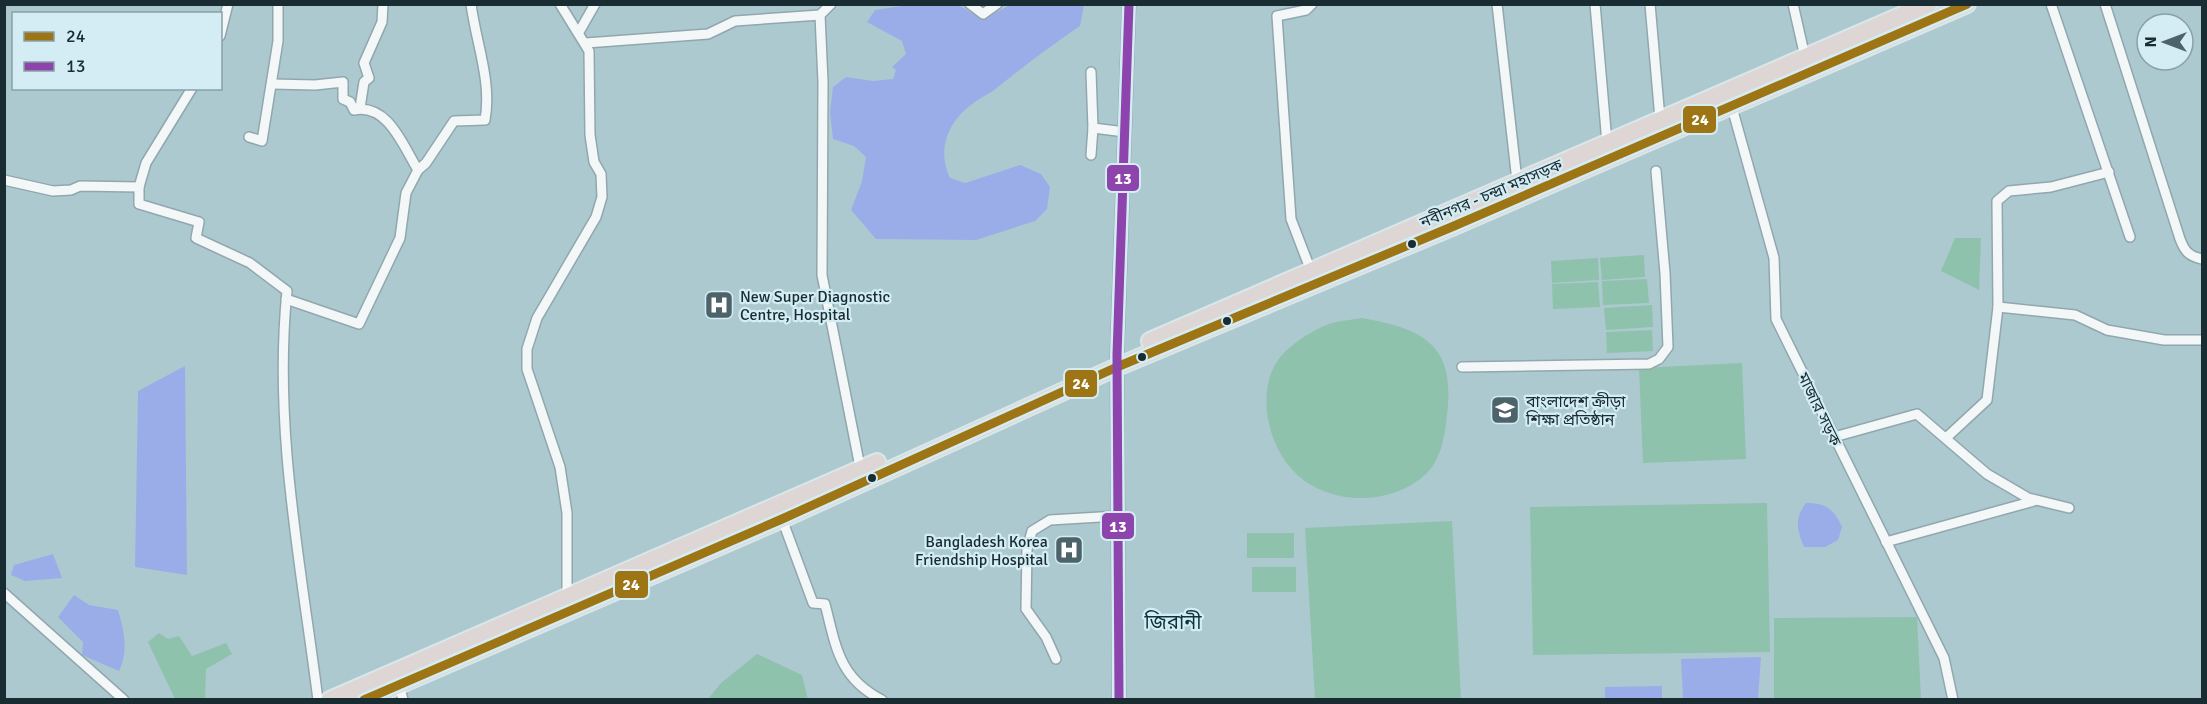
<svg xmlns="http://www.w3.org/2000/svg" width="2207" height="704" font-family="Signika,'Noto Sans Bengali',sans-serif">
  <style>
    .green { fill: #8ec2ac }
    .water { fill: #9bade9 }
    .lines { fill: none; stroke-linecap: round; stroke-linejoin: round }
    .street-casing { stroke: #91a7ad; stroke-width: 12 }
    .secondary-casing { stroke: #91a7ad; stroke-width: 15 }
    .highway-casing { stroke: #dae7ea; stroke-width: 20 }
    .street { stroke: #f3f7f8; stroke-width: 9 }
    .secondary { stroke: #eceeee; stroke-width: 12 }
    .highway { stroke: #ddd6d4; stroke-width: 16 }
    .bus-1-casing { stroke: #d4edf4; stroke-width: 14 }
    .bus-2-casing { stroke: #d4edf4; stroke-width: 14 }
    .bus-1 { stroke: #9e7514; stroke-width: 9 }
    .bus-2 { stroke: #8e44ad; stroke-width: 9 }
    .bus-dot { fill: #182c31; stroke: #d4edf4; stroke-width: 2 }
    .labels { text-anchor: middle; stroke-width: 4.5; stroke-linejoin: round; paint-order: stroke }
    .street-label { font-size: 16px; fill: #182c31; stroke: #d4edf4 }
    .poi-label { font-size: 16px; fill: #182c31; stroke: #d4edf4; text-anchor: start }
    .quarter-label { font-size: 20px; fill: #0d333c; stroke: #d4edf4 }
    .line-badge { stroke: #d4edf4; stroke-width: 2 }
    .badge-label { font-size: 16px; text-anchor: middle; font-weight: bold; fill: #fff }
  </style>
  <rect width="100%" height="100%" fill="#adc9d0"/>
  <!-- green -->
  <g class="green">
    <path d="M1955 238H1981L1979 290 1941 271Z"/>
    <path d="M1644 255 1645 277 1602 280 1600 258Z"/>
    <path d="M1598 258 1599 280 1552 283 1551 261Z"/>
    <path d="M1647 279 1649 303 1603 305 1602 281Z"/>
    <path d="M1598 282 1600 307 1553 309 1552 284Z"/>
    <path d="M1652 305 1653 327 1606 330 1604 308Z"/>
    <path d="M1362 318C1431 330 1457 349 1446 423 1444 440 1440 460 1427 473 1390 509 1321 506 1289 466 1266 438 1256 386 1281 356 1292 344 1308 333 1322 327 1334 321 1349 320 1362 318Z"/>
    <path d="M1652 330 1653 351 1607 353 1606 332Z"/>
    <path d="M1742 363 1746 459 1643 463 1639 368Z"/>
    <path d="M1767 503 1770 652 1533 655 1530 507Z"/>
    <path d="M1452 521 1461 699H1315L1305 528Z"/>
    <rect x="1247" y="533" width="47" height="25"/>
    <rect x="1252" y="567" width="44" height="25"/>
    <path d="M1917 617 1921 698 1774 699V618Z"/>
    <path d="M159 633 168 639 179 636 192 656 226 643 232 654 206 669 205 699H175L148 642Z"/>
    <path d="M757 654 802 675 808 699H708L721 683Z"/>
  </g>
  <!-- water -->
  <g class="water">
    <path d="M909 5H958L981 18 989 16 1010 5H1084L1080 26C1052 45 1025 65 998 87 990 94 979 98 971 105 947 123 937 151 950 178L965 183 1020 165 1041 174 1050 187 1047 209 1035 221 976 240 876 239 851 210 862 181 866 157 854 146 833 139 830 112 833 87 846 77 873 81 893 79 896 70 892 67 906 54 902 41 867 22 875 10Z"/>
    <path d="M185 366 187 575 135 567 138 391Z"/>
    <path d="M1806 503C1826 503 1834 509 1842 527L1838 540 1825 547H1804C1797 530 1794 518 1806 503Z"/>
    <path d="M53 554 62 578 25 581 11 575 14 565Z"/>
    <path d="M74 595 89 605 118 610C124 631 129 651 119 671L82 655 83 642 58 617Z"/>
    <path d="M1761 657 1758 699H1683L1681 659Z"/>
    <path d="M1662 686V699H1605V687Z"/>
  </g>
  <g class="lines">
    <!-- street casing -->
    <g class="street-casing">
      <g id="street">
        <path d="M560 4 589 51 590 135 594 162 601 174 602 197 596 217 537 318 527 349V369L560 467 567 513V596"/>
        <path d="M831 4 820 15 823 82 822 275 861 472"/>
        <path d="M970 4 983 14 997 4"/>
        <path d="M1497 4 1517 181"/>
        <path d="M1595 4 1607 143"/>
        <path d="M1650 4 1660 119"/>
        <path d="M1793 4 1805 57"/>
        <path d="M2051 4 2130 237"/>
        <path d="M2105 4 2180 239C2185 252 2189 256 2202 259"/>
        <path d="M579 32 595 4"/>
        <path d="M220 36 228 4"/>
        <path d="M586 43 708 34 735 21 820 15"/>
        <path d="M1091 72 1093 128 1125 132"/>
        <path d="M272 84 315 85 343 82V99L350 102 354 110C388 103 403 146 418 170L406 193 400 238 359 324 286 299"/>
        <path d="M1731 104 1774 258 1776 319 1944 658 1953 700"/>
        <path d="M360 108 364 82 369 78 364 63 382 22 383 4"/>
        <path d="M249 137 262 141 278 41V4"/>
        <path d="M1091 155 1093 128"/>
        <path d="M418 170 426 163 454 121 485 120C492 81 476 43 471 4"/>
        <path d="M4 180 53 191 71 190 80 186 139 187V204L199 222 196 238 250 263 287 291C273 428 301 565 318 700"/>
        <path d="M139 187 146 163 192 88"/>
        <path d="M1311 271 1291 219 1277 16 1306 10 1312 4"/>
        <path d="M1998 307 2075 315 2107 330 2164 340H2202"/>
        <path d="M1462 367 1649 364 1659 359 1668 347 1665 273 1656 171"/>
        <path d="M1834 437 1917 414 1987 474 2028 498 2069 508"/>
        <path d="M1946 438 1987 400 1998 307 1997 201 2009 191 2051 187 2109 172"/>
        <path d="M782 519 813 603 825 604C836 647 839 678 882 700"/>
        <path d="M1886 542 2034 501"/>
        <path d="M4 593 124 700"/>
        <path d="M1056 659 1046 637 1026 609 1027 549 1032 531 1050 520 1117 516"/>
        <path d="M399 684 403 700"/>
      </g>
    </g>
    <!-- secondary casing -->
    <g class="secondary-casing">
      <path id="secondary" d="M1119 700 1117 355 1129 4"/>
    </g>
    <!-- highway casing -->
    <g class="highway-casing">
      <g id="highway">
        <path d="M1150 341 1928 4"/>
        <path d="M330 700 877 462"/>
        <path d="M364 700 782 519 1117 367 1454 226 1967 4"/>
      </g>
    </g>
    <!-- street -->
    <use href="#street" class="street"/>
    <!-- secondary -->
    <use href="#secondary" class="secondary"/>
    <!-- highway -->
    <use href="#highway" class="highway"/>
    <!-- bus-1 casing -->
    <g class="bus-1-casing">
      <path id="bus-1" d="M364 700 782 519 1117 367 1454 226 1967 4"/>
    </g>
    <!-- bus-2 casing -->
    <g class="bus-2-casing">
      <path id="bus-2" d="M1119 700 1117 355 1129 4"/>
    </g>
    <!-- bus-1 -->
    <use href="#bus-1" class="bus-1"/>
    <!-- bus-2 -->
    <use href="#bus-2" class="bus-2"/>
  </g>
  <!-- icons -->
  <defs>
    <g id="hospital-square" transform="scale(1.5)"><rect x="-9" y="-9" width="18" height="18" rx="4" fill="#4c6369" stroke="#d4edf4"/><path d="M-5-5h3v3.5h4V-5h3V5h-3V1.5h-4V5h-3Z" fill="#fff"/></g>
    <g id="university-square" transform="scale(1.5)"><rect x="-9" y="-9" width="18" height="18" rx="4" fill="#4c6369" stroke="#d4edf4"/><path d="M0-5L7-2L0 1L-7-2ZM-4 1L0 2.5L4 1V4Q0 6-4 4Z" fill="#fff"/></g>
  </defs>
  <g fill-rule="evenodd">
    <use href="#hospital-square" x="719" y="305"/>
    <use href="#university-square" x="1505" y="410"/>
    <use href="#hospital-square" x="1069" y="550"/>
  </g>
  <!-- markers -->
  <g class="bus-dot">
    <circle cx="1412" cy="244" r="5"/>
    <circle cx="1227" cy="321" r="5"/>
    <circle cx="1142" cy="357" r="5"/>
    <circle cx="872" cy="478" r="5"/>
  </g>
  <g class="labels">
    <!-- street labels -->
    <g class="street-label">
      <text transform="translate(1491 193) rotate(-23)" y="6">নবীনগর - চন্দ্রা মহাসড়ক</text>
      <text transform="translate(1820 409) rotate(64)" y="6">মাজার সড়ক</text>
    </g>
    <!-- poi labels -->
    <g class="poi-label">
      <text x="740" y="302">New Super Diagnostic<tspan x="740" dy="18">Centre, Hospital</tspan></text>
      <text x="1526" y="407">বাংলাদেশ ক্রীড়া<tspan x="1526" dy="18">শিক্ষা প্রতিষ্ঠান</tspan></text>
      <text x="1048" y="547" text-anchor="end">Bangladesh Korea<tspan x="1048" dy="18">Friendship Hospital</tspan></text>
    </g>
    <!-- quarter labels -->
    <g class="quarter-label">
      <text x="1173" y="629">জিরানী</text>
    </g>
  </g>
  <g class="line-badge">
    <rect x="1682" y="105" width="35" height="29" rx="6" fill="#9e7514"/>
    <rect x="1106" y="164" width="34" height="28" rx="6" fill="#8e44ad"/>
    <rect x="1064" y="369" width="34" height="29" rx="6" fill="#9e7514"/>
    <rect x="1101" y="512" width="34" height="28" rx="6" fill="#8e44ad"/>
    <rect x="614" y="570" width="35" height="29" rx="6" fill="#9e7514"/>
  </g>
  <g class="badge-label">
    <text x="1700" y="125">24</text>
    <text x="1123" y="184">13</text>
    <text x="1081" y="389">24</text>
    <text x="1118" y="532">13</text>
    <text x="631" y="590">24</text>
  </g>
  <!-- border -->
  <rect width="2207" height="704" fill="none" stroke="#182c31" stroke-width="12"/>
  <!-- legend -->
  <rect x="12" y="12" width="210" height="78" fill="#d4edf4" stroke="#89a0a6" stroke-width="1.5"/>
  <rect x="24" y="32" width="30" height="9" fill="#9e7514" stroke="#89a0a6" stroke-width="1.5"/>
  <text x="66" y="42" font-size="18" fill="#182c31">24</text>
  <rect x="24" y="62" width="30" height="9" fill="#8e44ad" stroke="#89a0a6" stroke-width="1.5"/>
  <text x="66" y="72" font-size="18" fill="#182c31">13</text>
  <!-- north arrow -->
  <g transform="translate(2165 42) rotate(270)"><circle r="28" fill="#d4edf4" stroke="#89a0a6" stroke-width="1.5"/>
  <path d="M0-4.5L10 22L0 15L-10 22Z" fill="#4c6369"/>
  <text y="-9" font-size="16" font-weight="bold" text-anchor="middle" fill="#182c31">N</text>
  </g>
</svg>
